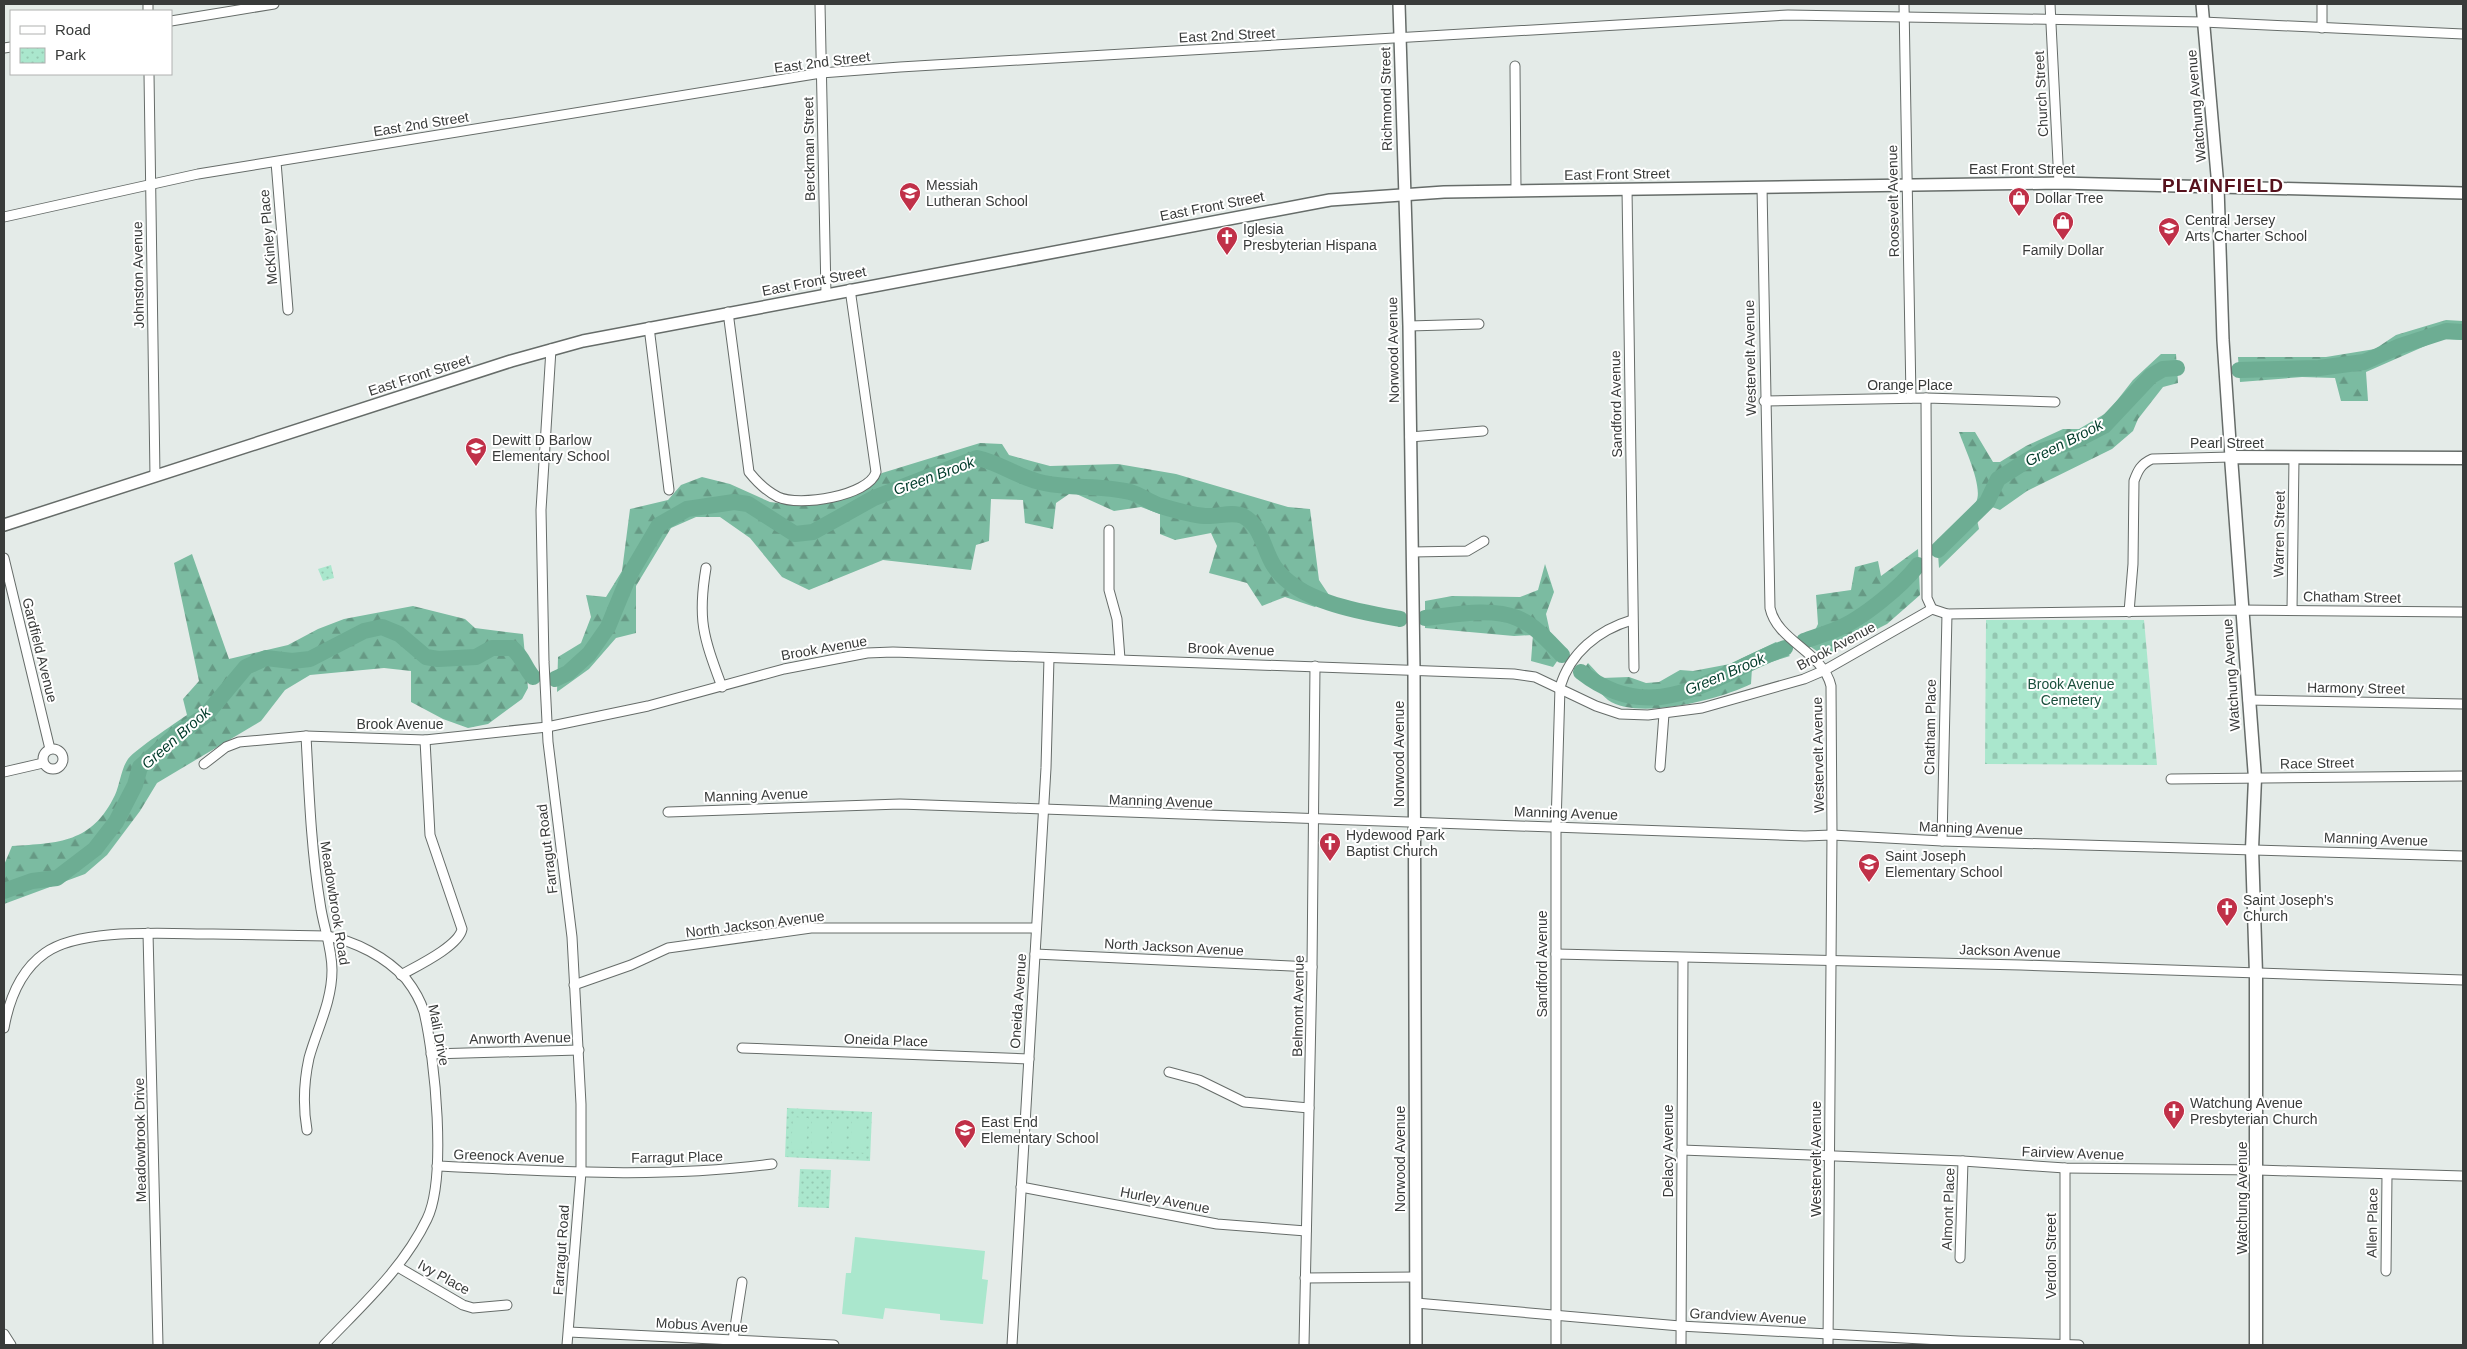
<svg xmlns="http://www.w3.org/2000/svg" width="2467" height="1349" font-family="Helvetica,sans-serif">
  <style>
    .forest { fill: url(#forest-firs) }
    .cemetery { fill: url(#cemetery-stones) }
    .park { fill: url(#park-dots) }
    .garden { fill: #aae7cd }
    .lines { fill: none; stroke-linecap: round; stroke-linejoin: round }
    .river { stroke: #6dad93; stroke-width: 16 }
    .minor-casing { stroke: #666c69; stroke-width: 11 }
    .tertiary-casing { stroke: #666c69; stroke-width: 14 }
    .secondary-casing { stroke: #666c69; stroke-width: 15 }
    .minor { stroke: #fff; stroke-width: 9 }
    .tertiary { stroke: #fff; stroke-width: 11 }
    .secondary { stroke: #fff; stroke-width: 12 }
    .labels { text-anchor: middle; stroke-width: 4; stroke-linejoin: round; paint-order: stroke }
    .street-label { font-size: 14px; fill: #393b3a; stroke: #fff }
    .poi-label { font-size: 14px; fill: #393b3a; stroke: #fff; text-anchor: start }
    .park-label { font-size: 14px; fill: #1a4f3c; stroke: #fff }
    .water-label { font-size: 15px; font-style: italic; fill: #013b2a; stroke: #fff }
    .district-label { font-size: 19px; font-weight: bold; letter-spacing: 1px; fill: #56111c; stroke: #fff }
  </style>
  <defs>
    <pattern id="forest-firs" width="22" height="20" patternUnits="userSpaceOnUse" patternTransform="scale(1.25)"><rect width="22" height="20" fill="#7bbba1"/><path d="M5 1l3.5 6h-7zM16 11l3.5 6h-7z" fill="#669984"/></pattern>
    <pattern id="cemetery-stones" width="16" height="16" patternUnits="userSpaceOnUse" patternTransform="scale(1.25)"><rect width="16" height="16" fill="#aae7cd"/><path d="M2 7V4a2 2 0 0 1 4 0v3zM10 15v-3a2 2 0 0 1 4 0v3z" fill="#93c7b1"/></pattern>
    <pattern id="park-dots" width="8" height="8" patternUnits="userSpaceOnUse" patternTransform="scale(1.25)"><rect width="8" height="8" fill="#aae7cd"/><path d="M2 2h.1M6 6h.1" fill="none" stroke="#93c7b1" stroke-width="1.8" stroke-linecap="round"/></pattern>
  </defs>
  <rect width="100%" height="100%" fill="#e4ebe8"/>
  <!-- forest -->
  <g class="forest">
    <path d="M2446 320 2463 321V340L2441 339 2366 372 2368 401H2341L2335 378 2302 377 2240 382 2238 357H2326L2375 349 2396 335Z"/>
    <path d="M2161 354H2176L2178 383 2163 387 2138 419 2133 431 2112 449 2027 491 2000 510 1992 507 1977 520 1979 529 1939 568 1937 540C1951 529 1968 518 1976 502 1984 488 1964 447 1959 432H1975L1993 462H2000L2026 446 2063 429H2079L2108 412 2133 380Z"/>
    <path d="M980 443 1002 444 1009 455 1050 466 1118 464 1176 474 1288 507 1310 509 1319 580 1329 595 1315 607 1285 597 1262 606 1247 583 1209 573 1217 546 1211 533 1175 540 1160 534V514L1141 507 1114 511 1072 492 1056 503 1053 529 1025 523 1023 500 991 499 989 541 976 545 971 570 883 560 809 590 782 577 750 538 720 517H696L671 528 636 586V633L616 638 589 669 557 692 558 657 581 643 591 617 586 595 606 597 622 571 630 509 668 500 681 485 702 477 730 484 770 502 803 506 851 496 882 473Z"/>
    <path d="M1918 549 1920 595 1887 624 1824 656 1808 645 1818 624 1816 595 1851 590 1855 567 1878 561 1881 576Z"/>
    <path d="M192 554 229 659 288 645 318 629 344 619 413 606 465 619 475 628 523 634 528 688 522 699 488 724 468 728 443 719 411 702V671L384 668 310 675 285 690 261 721 157 783 140 811 107 855 85 874 4 904V865L12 846C59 843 92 843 115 795 120 784 121 769 128 759 136 749 174 724 187 715L183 699 199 681 174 563Z"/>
    <path d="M1545 564 1554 592 1546 614 1550 632 1565 650 1553 667 1531 661 1533 635 1514 636 1425 628V601L1452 596 1520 597 1538 590Z"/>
    <path d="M1776 642 1790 656 1752 668 1751 684C1721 699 1638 721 1608 700 1599 693 1591 679 1583 670L1588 663 1602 678 1629 677 1646 683 1659 682 1680 670 1693 671 1730 664Z"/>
  </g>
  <!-- cemetery -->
  <path class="cemetery" d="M1986 620H2144L2157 765 1985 764Z"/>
  <!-- park -->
  <g class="park">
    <path d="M331 565 334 578 323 581 318 569Z"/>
    <path d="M787 1108 872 1112 870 1161 785 1157Z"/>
    <path d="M800 1169 831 1170 829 1208 798 1207Z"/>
  </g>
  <!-- garden -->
  <g class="garden">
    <path d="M793 1117 808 1118 806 1150 791 1149Z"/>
    <path d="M812 1118 827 1119 826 1151 811 1150Z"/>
    <path d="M832 1120H847L846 1152 831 1151Z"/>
    <path d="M852 1120 867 1121 865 1153 850 1152Z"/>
    <path d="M855 1237 985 1251 982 1279 988 1280 983 1324 940 1320V1314L885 1308 883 1319 842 1314 846 1273H851Z"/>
  </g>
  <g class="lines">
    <!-- river -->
    <g class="river">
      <path d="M2239 370 2319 368 2364 362 2400 346 2446 331 2463 332"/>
      <path d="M1938 550 1987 502 1998 479 2042 451 2077 440 2104 426 2151 376 2163 369 2177 368"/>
      <path d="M1425 618C1453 615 1490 607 1517 618 1535 625 1549 642 1562 655"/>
      <path d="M1804 641C1814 637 1826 634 1837 629 1862 619 1902 586 1918 565"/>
      <path d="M1581 672C1655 730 1713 675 1785 648"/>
      <path d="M555 679 568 673 589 654 608 627 629 576 659 525 687 509 734 502 748 504 795 534 813 532 874 498 977 458C1001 463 1019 478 1044 483 1072 489 1101 485 1130 492 1141 495 1150 503 1161 506 1174 510 1192 515 1205 516 1217 517 1232 511 1243 516 1262 526 1263 549 1274 566 1298 602 1360 612 1400 619"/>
      <path d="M4 891 32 881 57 878 95 849 116 822 135 785 140 767 177 734 205 716 246 667 266 658 292 661 310 659 364 631 382 627 399 634 426 657 438 659 476 657 492 648H512C524 658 524 667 533 677"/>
    </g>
    <!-- minor casing -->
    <g class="minor-casing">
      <g id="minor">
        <path d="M148 4V11"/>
        <path d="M820 4 826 294"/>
        <path d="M1904 4 1911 398"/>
        <path d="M2050 4 2059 183"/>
        <path d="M171 21 274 4"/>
        <path d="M2322 28V4"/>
        <path d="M4 48 11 47"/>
        <path d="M1515 66 1516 191"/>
        <path d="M149 74 155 476"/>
        <path d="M276 162 288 310"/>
        <path d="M1762 187 1770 608C1777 641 1823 652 1831 686L1832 835 1828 1345"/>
        <path d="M1627 189 1634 668"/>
        <path d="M4 217 198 174 821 73 900 67 1788 15 2203 22 2463 34"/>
        <path d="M728 312 749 472C757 482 766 491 778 497 799 507 869 496 876 472L850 289"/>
        <path d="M1409 326 1479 324"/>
        <path d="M649 327 669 490"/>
        <path d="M551 349 541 510 544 662 548 742 572 937 581 1104V1172L567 1345"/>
        <path d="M1926 398 1927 598 1932 609"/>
        <path d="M1764 401 1926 398 2055 402"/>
        <path d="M1410 437 1483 431"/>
        <path d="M1109 530V590L1117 619 1120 659"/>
        <path d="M1412 552 1467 551 1484 541"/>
        <path d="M4 558 50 749"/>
        <path d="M706 568C697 621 704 638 722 687"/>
        <path d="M1932 609 1947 614 2241 610 2463 612"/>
        <path d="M2292 610 2294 458"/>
        <path d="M2129 612 2133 564 2134 481C2138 470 2141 464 2152 459L2231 457"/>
        <path d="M2248 700 2463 704"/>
        <path d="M306 736C309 792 311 848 320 903 323 926 332 947 332 970 332 1002 317 1029 309 1058 304 1081 303 1107 307 1130"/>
        <circle cx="53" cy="759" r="10"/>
        <path d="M204 764 226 747 239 742 306 736 425 740 547 727 648 706 784 669 867 653 893 652 1514 674 1535 677 1596 706 1620 714 1648 715 1702 708 1804 679 1825 670 1932 609"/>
        <path d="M1660 767 1664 714"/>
        <path d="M4 772 43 763"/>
        <path d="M2171 779 2463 776"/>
        <path d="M668 812 900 804 1805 836 1832 835 1942 841 2463 856"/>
        <path d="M1942 841 1947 614"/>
        <path d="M148 933 158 1345"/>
        <path d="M1035 954 1312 967"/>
        <path d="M1556 954 2021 965 2463 980"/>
        <path d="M401 975C417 966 459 946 462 929L430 835 425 740"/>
        <path d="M574 985 631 965 668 948 811 928H1036"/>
        <path d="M4 1028C9 1000 21 970 45 953 81 927 169 934 213 934 251 935 289 935 327 936 355 941 386 957 406 979 413 988 421 1002 424 1012 435 1058 447 1178 427 1219 403 1269 361 1306 324 1345"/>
        <path d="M742 1048 1029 1059"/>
        <path d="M431 1054 579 1050"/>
        <path d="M1169 1072 1199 1080 1244 1102 1309 1108"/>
        <path d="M1682 1150 1963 1161 2065 1168 2258 1170 2463 1176"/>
        <path d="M437 1166C548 1171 661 1179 772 1164"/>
        <path d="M2065 1168V1345"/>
        <path d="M1021 1187 1217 1224 1306 1231"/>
        <path d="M1960 1258 1963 1161"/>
        <path d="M398 1267 463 1305 473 1308 507 1305"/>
        <path d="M2386 1271 2387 1175"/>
        <path d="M1305 1278 1415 1277"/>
        <path d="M1416 1303 1680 1326 1959 1341 2079 1345"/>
        <path d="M569 1332 834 1345"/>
        <path d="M4 1334 11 1345"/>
        <path d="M733 1340 742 1282"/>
        <path d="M1012 1345 1046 768 1049 658"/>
        <path d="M1304 1345 1312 967 1315 666"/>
        <path d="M1556 1345V826L1560 687C1570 653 1598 630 1632 620"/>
        <path d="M1681 1345 1683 958"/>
      </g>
    </g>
    <!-- tertiary casing -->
    <g class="tertiary-casing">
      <g id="tertiary">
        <path d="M1399 4 1409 326 1414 670 1416 1345"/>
        <path d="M2202 4 2218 187 2223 340 2231 457"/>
        <path d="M4 525 511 361 583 341 1330 200 1444 192 2059 183 2463 193"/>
      </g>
    </g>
    <!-- secondary casing -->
    <g class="secondary-casing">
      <path id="secondary" d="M2256 1345V974L2252 849 2255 778 2231 457 2463 458"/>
    </g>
    <!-- minor -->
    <use href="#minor" class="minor"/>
    <!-- tertiary -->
    <use href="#tertiary" class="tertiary"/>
    <!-- secondary -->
    <use href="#secondary" class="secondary"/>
  </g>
  <!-- icons -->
  <defs>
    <g id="school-pin" transform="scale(1.125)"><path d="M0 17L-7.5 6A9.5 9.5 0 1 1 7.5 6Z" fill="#c03048" stroke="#fff"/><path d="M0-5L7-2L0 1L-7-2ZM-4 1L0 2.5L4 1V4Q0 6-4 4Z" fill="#fff"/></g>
    <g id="shop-pin" transform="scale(1.125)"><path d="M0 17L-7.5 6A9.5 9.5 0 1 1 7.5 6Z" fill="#c03048" stroke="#fff"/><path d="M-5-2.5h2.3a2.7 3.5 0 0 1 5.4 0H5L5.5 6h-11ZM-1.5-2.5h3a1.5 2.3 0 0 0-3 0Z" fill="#fff"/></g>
    <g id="church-pin" transform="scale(1.125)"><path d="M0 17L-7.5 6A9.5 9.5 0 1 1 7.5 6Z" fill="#c03048" stroke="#fff"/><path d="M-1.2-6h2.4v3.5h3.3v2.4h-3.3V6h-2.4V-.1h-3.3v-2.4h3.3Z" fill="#fff"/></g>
  </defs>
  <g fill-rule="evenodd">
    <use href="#school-pin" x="910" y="193"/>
    <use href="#shop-pin" x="2019" y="198"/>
    <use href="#shop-pin" x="2063" y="222"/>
    <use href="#school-pin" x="2169" y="228"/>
    <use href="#church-pin" x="1227" y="237"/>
    <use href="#school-pin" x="476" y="448"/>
    <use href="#church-pin" x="1330" y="843"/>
    <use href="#school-pin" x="1869" y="864"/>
    <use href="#church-pin" x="2227" y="908"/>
    <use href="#church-pin" x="2174" y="1111"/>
    <use href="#school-pin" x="965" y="1130"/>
  </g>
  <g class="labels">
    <!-- street labels -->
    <g class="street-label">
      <text transform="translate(1227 35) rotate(-3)" y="5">East 2nd Street</text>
      <text transform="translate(822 62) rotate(-7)" y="5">East 2nd Street</text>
      <text transform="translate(2041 94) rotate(-93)" y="5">Church Street</text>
      <text transform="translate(1386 99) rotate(-91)" y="5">Richmond Street</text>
      <text transform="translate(2196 106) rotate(-95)" y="5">Watchung Avenue</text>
      <text transform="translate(421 124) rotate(-9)" y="5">East 2nd Street</text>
      <text transform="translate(809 149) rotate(-91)" y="5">Berckman Street</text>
      <text x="2022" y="174">East Front Street</text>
      <text transform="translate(1617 174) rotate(-1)" y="5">East Front Street</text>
      <text transform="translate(1893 201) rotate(-91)" y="5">Roosevelt Avenue</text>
      <text transform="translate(1212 206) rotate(-11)" y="5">East Front Street</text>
      <text transform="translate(268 237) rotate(-95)" y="5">McKinley Place</text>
      <text transform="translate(138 275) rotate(-91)" y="5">Johnston Avenue</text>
      <text transform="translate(814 281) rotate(-11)" y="5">East Front Street</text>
      <text transform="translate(1393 350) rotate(-91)" y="5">Norwood Avenue</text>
      <text transform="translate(1750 358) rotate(-91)" y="5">Westervelt Avenue</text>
      <text transform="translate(419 375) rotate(-18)" y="5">East Front Street</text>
      <text x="1910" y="390">Orange Place</text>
      <text transform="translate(1616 404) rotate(-91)" y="5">Sandford Avenue</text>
      <text x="2227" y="448">Pearl Street</text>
      <text transform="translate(2279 534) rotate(-89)" y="5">Warren Street</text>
      <text transform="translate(2352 597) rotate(1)" y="5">Chatham Street</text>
      <text transform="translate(1836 646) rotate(-28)" y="5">Brook Avenue</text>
      <text transform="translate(824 648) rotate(-10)" y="5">Brook Avenue</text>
      <text transform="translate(1231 649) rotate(2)" y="5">Brook Avenue</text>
      <text transform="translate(40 650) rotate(76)" y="5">Gardfield Avenue</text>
      <text transform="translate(2231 675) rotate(-94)" y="5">Watchung Avenue</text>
      <text transform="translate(2356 688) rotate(1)" y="5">Harmony Street</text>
      <text x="400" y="729">Brook Avenue</text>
      <text transform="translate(1930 727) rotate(-89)" y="5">Chatham Place</text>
      <text transform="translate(1399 754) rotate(-90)" y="5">Norwood Avenue</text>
      <text transform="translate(1818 755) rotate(-91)" y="5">Westervelt Avenue</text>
      <text transform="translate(2317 763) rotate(-1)" y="5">Race Street</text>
      <text transform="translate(756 795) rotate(-2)" y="5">Manning Avenue</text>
      <text transform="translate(1161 801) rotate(2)" y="5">Manning Avenue</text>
      <text transform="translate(1566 813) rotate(2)" y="5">Manning Avenue</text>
      <text transform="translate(1971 828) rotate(2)" y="5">Manning Avenue</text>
      <text transform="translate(2376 839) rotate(2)" y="5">Manning Avenue</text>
      <text transform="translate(547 849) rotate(-97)" y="5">Farragut Road</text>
      <text transform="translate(335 903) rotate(81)" y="5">Meadowbrook Road</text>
      <text transform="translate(755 924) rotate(-7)" y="5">North Jackson Avenue</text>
      <text transform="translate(1174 947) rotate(3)" y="5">North Jackson Avenue</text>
      <text transform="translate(2010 951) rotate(2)" y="5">Jackson Avenue</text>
      <text transform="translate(1542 964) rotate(-90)" y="5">Sandford Avenue</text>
      <text transform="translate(1018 1001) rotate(-86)" y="5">Oneida Avenue</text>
      <text transform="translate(1298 1006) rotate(-89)" y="5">Belmont Avenue</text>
      <text transform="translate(439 1035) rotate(79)" y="5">Mali Drive</text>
      <text transform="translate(520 1038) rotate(-1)" y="5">Anworth Avenue</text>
      <text transform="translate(886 1040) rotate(2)" y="5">Oneida Place</text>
      <text transform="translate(140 1140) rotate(-91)" y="5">Meadowbrook Drive</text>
      <text transform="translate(1668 1151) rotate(-90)" y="5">Delacy Avenue</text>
      <text transform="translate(2073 1153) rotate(2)" y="5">Fairview Avenue</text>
      <text transform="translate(509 1156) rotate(2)" y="5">Greenock Avenue</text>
      <text transform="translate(677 1157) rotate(-1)" y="5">Farragut Place</text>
      <text transform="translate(1400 1159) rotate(-90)" y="5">Norwood Avenue</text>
      <text transform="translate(1816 1159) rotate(-90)" y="5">Westervelt Avenue</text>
      <text transform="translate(2242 1198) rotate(-90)" y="5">Watchung Avenue</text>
      <text transform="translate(1165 1200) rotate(11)" y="5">Hurley Avenue</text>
      <text transform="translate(1948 1209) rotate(-88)" y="5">Almont Place</text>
      <text transform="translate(2372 1223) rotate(-89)" y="5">Allen Place</text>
      <text transform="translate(561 1250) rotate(-86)" y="5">Farragut Road</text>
      <text transform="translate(2051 1256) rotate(-90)" y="5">Verdon Street</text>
      <text transform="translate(444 1277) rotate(29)" y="5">Ivy Place</text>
      <text transform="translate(1748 1316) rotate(3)" y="5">Grandview Avenue</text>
      <text transform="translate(702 1325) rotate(3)" y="5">Mobus Avenue</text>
    </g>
    <!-- poi labels -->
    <g class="poi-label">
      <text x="926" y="190">Messiah<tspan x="926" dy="16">Lutheran School</tspan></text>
      <text x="2035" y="203">Dollar Tree</text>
      <text x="2185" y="225">Central Jersey<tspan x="2185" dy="16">Arts Charter School</tspan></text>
      <text x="1243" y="234">Iglesia<tspan x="1243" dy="16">Presbyterian Hispana</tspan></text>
      <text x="2063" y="255" text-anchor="middle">Family Dollar</text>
      <text x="492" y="445">Dewitt D Barlow<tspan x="492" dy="16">Elementary School</tspan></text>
      <text x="1346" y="840">Hydewood Park<tspan x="1346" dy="16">Baptist Church</tspan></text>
      <text x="1885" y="861">Saint Joseph<tspan x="1885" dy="16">Elementary School</tspan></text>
      <text x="2243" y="905">Saint Joseph's<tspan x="2243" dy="16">Church</tspan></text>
      <text x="2190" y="1108">Watchung Avenue<tspan x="2190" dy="16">Presbyterian Church</tspan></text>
      <text x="981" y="1127">East End<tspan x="981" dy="16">Elementary School</tspan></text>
    </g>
    <!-- park labels -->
    <g class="park-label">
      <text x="2071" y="689">Brook Avenue<tspan x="2071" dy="16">Cemetery</tspan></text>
    </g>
    <!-- water labels -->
    <g class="water-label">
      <text transform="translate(2064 443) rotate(-27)" y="5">Green Brook</text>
      <text transform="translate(934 476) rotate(-20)" y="5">Green Brook</text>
      <text transform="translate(1725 674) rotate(-23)" y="5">Green Brook</text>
      <text transform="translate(176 738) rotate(-41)" y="5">Green Brook</text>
    </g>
    <!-- district labels -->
    <g class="district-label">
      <text x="2223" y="192">PLAINFIELD</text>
    </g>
  </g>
  <!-- border -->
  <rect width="2467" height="1349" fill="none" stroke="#393b3a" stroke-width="10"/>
  <!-- legend -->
  <rect x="10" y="10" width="162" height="65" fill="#ffffff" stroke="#b0b1b0"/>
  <rect x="20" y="26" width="25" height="8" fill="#ffffff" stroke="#b0b1b0"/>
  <text x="55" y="35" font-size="15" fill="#393b3a">Road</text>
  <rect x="20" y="48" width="25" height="15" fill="url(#park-dots)" stroke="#b0b1b0"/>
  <text x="55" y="60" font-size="15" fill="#393b3a">Park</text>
</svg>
